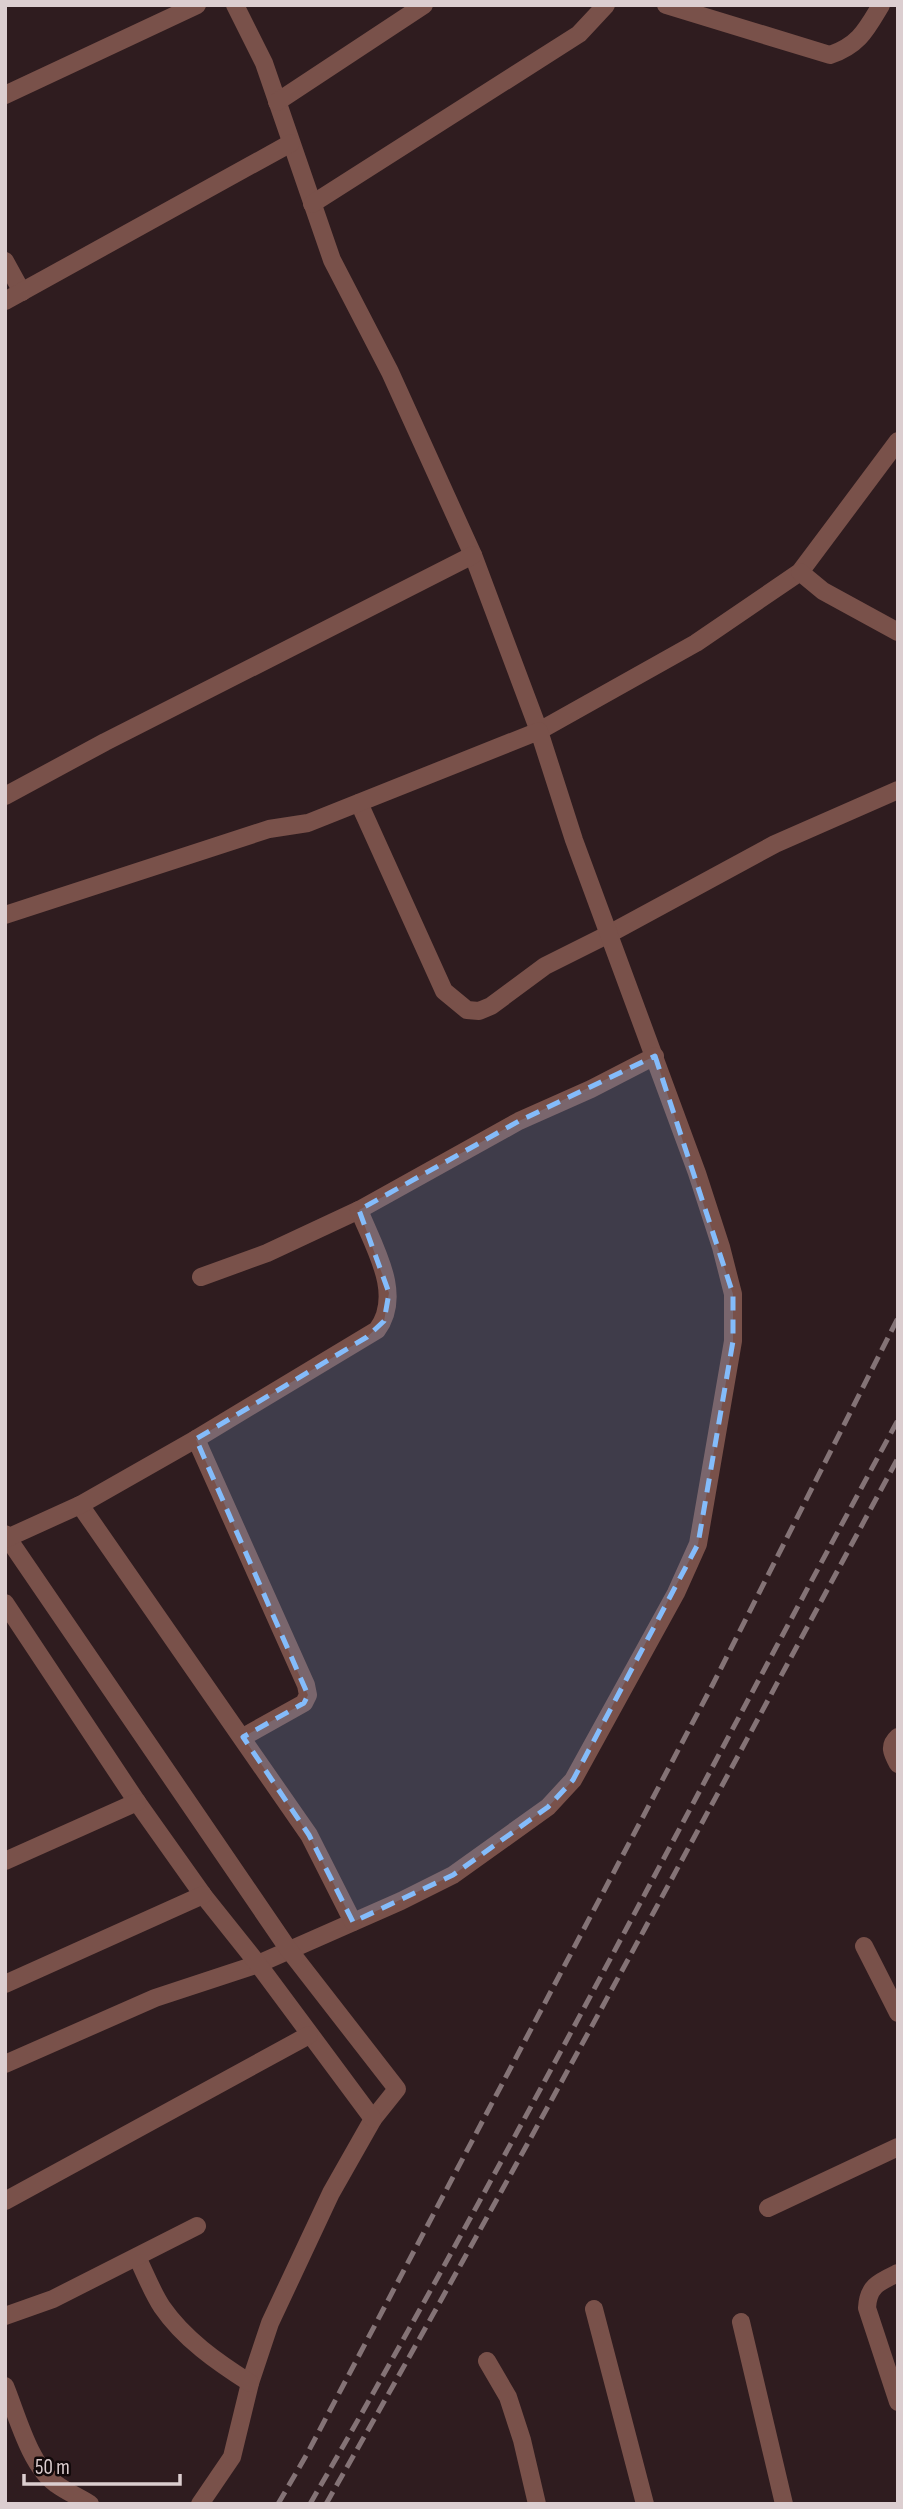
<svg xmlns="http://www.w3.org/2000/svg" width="903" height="2509" font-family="'Sofia Sans Condensed',sans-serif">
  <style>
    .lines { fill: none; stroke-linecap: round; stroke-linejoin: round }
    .minor { stroke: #79514a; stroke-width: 18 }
    .rail { stroke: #847376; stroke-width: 5; stroke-dasharray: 14 7; stroke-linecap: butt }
    .marked { fill: #84bcfb; fill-opacity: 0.2; stroke: #84bcfb; stroke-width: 5; stroke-dasharray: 14 9; stroke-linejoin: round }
  </style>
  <rect width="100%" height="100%" fill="#2f1c1f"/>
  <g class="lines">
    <!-- minor -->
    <g class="minor">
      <path d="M235 5 264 63 332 260 390 372 473 555 539 731 696 643 800 572 898 441"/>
      <path d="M666 5 830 55C859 45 866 30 881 5"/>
      <path d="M5 95 197 5"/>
      <path d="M277 102 424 5"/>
      <path d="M312 204 579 34 606 5"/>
      <path d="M5 261 22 292"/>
      <path d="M5 301 291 143"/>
      <path d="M800 572 823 591 898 632"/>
      <path d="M5 796 105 742 473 555"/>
      <path d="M359 803 444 991 467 1010 479 1011 491 1006 545 966 609 934 775 844 898 790"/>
      <path d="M5 915 269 829 308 823 539 731 574 840 697 1173 721 1247 733 1294V1341L698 1544 676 1593 573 1780 548 1807 453 1875 401 1901 258 1964 155 1998 5 2064"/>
      <path d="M201 1277 267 1253 359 1210 519 1121 591 1089 655 1056"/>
      <path d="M196 1439 306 1685 308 1695 304 1703 243 1737"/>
      <path d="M80 1505 309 1835 353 1922"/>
      <path d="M5 1534 289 1950 397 2089 373 2119 331 2193 270 2323 250 2383 232 2457 200 2504"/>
      <path d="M5 1539 80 1505 196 1439 377 1330C404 1294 373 1246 359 1210"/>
      <path d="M5 1603 137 1802 203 1895 258 1964 373 2119"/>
      <path d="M898 1737C888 1746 892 1753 898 1764"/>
      <path d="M5 1861 137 1802"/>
      <path d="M864 1946 898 2013"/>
      <path d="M5 1984 203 1895"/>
      <path d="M5 2201 309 2035"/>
      <path d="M768 2208 898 2147"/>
      <path d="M137 2257C145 2273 152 2292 162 2307 184 2339 217 2362 250 2383"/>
      <path d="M898 2273C879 2282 868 2286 867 2308L898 2402"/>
      <path d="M594 2309 645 2504"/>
      <path d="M5 2316 53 2299 197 2226"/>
      <path d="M741 2322 784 2504"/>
      <path d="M487 2361 508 2397 522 2440 537 2504"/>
      <path d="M5 2386C17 2415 30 2466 56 2484 67 2492 79 2497 90 2504"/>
    </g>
    <!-- rail -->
    <g class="rail">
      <path d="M278 2504 307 2454 713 1684 898 1318"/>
      <path d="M310 2504C515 2148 702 1782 898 1420"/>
      <path d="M326 2504C523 2159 710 1808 898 1458"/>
    </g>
  </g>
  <!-- marked area -->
  <path class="marked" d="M655 1056 733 1294V1341L698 1544 573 1780 548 1807 453 1875 353 1922 309 1835 243 1737 304 1703 308 1695 196 1439 367 1337 384 1321 389 1293 359 1210 519 1121Z"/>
  <!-- border -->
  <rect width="903" height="2509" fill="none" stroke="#dcced0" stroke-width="14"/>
  <!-- scale -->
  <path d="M24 2474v10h156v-10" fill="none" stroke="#dcced0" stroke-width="3.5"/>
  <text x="35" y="2474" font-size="21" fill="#dcced0" stroke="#12090a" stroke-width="5" paint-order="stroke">50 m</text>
</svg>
